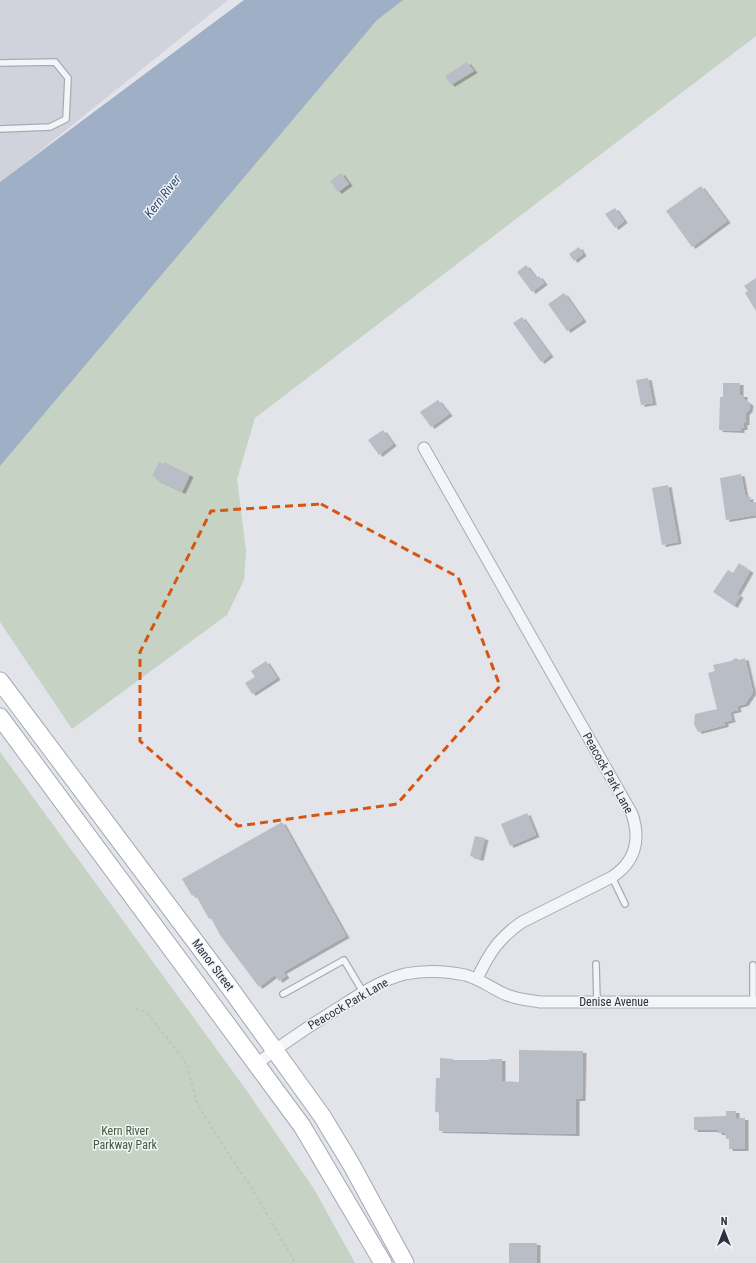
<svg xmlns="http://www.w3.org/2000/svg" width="756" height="1263" font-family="'Roboto Condensed',sans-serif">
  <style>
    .built { fill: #d0d3db }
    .green { fill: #c6d2c3 }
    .water { fill: #9fb0c6 }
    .building { fill: #b9bdc6; filter: url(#shadow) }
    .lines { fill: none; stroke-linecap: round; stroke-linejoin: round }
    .service-casing { stroke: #a7abb3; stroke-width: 8 }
    .minor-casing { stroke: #a7abb3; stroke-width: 13 }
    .primary-casing { stroke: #a2a8b4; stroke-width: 19 }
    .path { stroke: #c0c2c8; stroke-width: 2; stroke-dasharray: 3 3; stroke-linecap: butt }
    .service { stroke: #f4f5f8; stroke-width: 5.5 }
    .minor { stroke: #f4f5f8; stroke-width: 11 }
    .primary { stroke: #fff; stroke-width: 17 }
    .marked { fill: none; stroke: #d55511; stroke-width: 3; stroke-dasharray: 8 5; stroke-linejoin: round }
    .labels { text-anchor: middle; stroke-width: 3; stroke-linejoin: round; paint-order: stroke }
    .street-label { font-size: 12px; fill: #2b3140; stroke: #f1f3f7 }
    .park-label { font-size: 12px; fill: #3e5b39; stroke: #f1f3f7 }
    .water-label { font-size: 13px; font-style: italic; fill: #384e71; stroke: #f1f3f7 }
  </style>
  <defs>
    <filter id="shadow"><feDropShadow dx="3.5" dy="2" stdDeviation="0" flood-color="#0004"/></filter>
  </defs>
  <rect width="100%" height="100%" fill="#e2e4e9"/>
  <!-- built -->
  <path class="built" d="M0 0H228L0 183Z"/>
  <!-- green -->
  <g class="green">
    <path d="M269 0H756V36L255 418 237 479 246 551 244 580 227 615 72 729 0 622V258Z"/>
    <path d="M0 752 247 1091 314 1189 355 1263H0Z"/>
  </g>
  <!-- water -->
  <path class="water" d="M244 0H403L377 20 0 466V182Z"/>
  <!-- building -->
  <g class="building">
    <path d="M467 62 474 71 451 85 445 76Z"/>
    <path d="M341 173 349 184 338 192 330 181Z"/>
    <path d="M701 186 727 221 692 247 666 211Z"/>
    <path d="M615 208 624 221 615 228 605 214Z"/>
    <path d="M579 247 583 254 574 261 569 254Z"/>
    <path d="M526 265 536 278 539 276 544 283 532 292 517 272Z"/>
    <path d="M756 278V311L745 293 748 291 744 286Z"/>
    <path d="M564 293 583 320 567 331 548 304Z"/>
    <path d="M522 317 550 355 541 362 513 323Z"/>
    <path d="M648 378 653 403 641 405 636 380Z"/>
    <path d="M723 383H740V395H744V399L750 404 749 410 746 413V423H744V428H741V431L719 430 720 397H723Z"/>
    <path d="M438 400 449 414 431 427 420 412Z"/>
    <path d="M383 430 393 444 379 455 368 440Z"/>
    <path d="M159 462 163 464 164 462 190 475 182 492 156 480 157 478 152 476Z"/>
    <path d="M741 474 745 495H747V498L750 497V503L756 502V515L726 520 720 478Z"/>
    <path d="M668 485 678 542 662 545 652 488Z"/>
    <path d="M739 563 750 571 737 594 740 596 734 606 713 592 728 570 733 573Z"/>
    <path d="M736 658 739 660 745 658 753 692 745 704 737 706 738 710 730 712 732 720 725 722V725L698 732 694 724 695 714 717 709 708 673 715 671 713 665 731 661Z"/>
    <path d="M266 661 277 678 252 694 245 683 255 677 251 671Z"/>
    <path d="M527 813 536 835 510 846 501 824Z"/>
    <path d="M282 822 346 936 283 972 286 976 279 981 275 975 259 987 220 935 211 918 209 919 195 894 192 896 182 879Z"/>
    <path d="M475 836 485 838 480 859 470 856Z"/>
    <path d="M519 1050 583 1051 582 1099H576V1134L439 1131V1112H435L436 1078H440V1058L453 1059V1060H489V1059H502V1081L519 1082Z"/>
    <path d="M726 1111H736V1118H745V1149H729V1139H726L725 1133H718V1130H694V1117L726 1116Z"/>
    <rect x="509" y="1243" width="28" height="20"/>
  </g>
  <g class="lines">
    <!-- service casing -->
    <g class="service-casing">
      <g id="service">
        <path d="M0 63 55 62 68 78 66 119 50 127 0 129"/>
        <path d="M612 877 625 904"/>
        <path d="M596 964 597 1002"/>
        <path d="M753 965V1002"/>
        <path d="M283 994 344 960 363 992"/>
      </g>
    </g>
    <!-- minor casing -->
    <g class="minor-casing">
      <g id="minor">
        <path d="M424 448 632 814C641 840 635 862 612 877L522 922C499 938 489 953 477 979"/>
        <path d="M257 1064C283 1043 311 1025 340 1007 360 994 381 980 405 974 425 970 446 971 465 975 481 979 492 989 507 995 517 999 529 1000 540 1002H756"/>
      </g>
    </g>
    <!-- primary casing -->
    <g class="primary-casing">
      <g id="primary">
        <path d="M0 681 227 984 322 1116 351 1164 405 1263"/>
        <path d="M0 717 302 1126 383 1263"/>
      </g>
    </g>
    <!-- path -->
    <path class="path" d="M136 1009 146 1012 183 1058 188 1069 197 1103 217 1136 256 1195 295 1263"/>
    <!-- service -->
    <use href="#service" class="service"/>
    <!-- minor -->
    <use href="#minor" class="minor"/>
    <!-- primary -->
    <use href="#primary" class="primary"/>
  </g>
  <!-- marked area -->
  <path class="marked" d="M321 504 458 577 500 686 397 804 238 826 140 741V652L211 511Z"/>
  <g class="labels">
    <!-- street labels -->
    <g class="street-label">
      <text transform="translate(608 773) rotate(61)" y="4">Peacock Park Lane</text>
      <text transform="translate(213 965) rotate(53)" y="4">Manor Street</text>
      <text x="614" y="1006">Denise Avenue</text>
      <text transform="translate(348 1004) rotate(-30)" y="4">Peacock Park Lane</text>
    </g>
    <!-- park labels -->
    <g class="park-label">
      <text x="125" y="1135">Kern River<tspan x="125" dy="14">Parkway Park</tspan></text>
    </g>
    <!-- water labels -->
    <g class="water-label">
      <text transform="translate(162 196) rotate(-52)" y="5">Kern River</text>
    </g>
  </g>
  <!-- north arrow -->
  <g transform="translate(724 1231)" stroke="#f1f3f7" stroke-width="3" paint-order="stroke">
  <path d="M0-3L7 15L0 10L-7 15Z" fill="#2b3140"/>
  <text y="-6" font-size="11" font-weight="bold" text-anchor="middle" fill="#2b3140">N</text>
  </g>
</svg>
